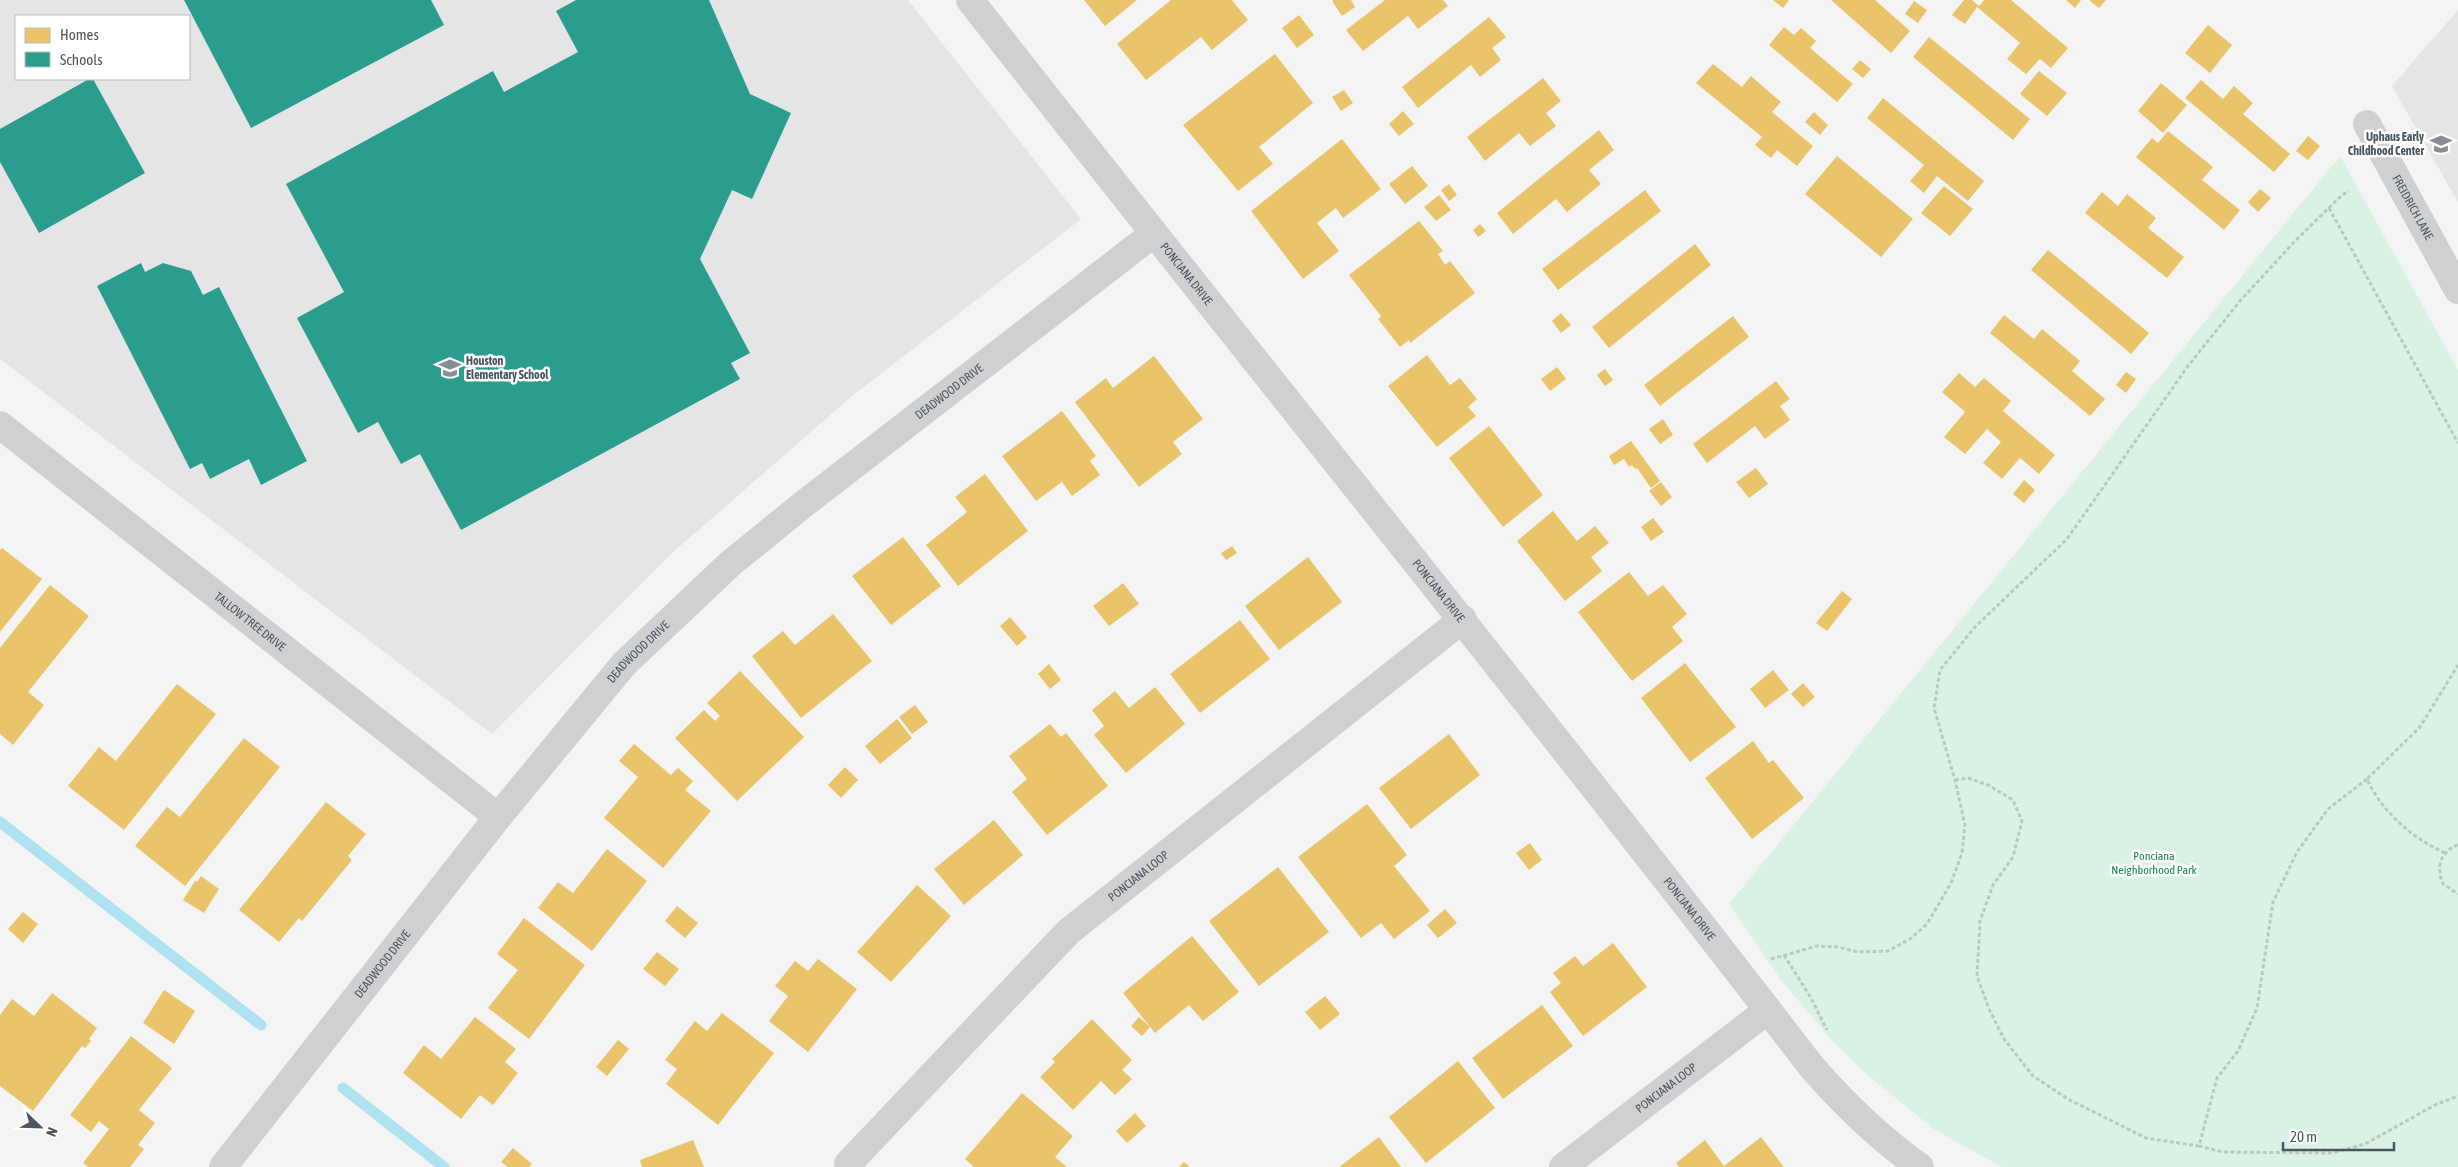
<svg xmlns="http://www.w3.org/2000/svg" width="2458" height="1167" font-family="'Asap Condensed',sans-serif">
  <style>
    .education { fill: #e6e5e6; fill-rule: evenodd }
    .green { fill: #d9f2e3 }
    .homes { fill: #e9c46a }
    .schools { fill: #2a9d8f }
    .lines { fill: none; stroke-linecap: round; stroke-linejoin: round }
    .stream { stroke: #aee2f0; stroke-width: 11 }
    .path { stroke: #bcc7c4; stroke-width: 3; stroke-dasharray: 4 2.5; stroke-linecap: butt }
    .minor { stroke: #ced0d2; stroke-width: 28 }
    .labels { text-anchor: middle; stroke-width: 5; stroke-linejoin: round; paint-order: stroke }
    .poi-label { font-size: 12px; font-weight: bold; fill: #4a5661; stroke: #fff; text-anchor: end }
    .street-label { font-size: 12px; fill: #4a5661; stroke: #fff }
    .park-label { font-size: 12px; fill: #17864f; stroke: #fff }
  </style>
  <rect width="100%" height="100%" fill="#f4f4f4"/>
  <!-- education -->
  <g class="education">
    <path d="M0 0H908L1081 219 852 396 671 554 492 734 0 359ZM16 16H189V79H16Z"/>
    <path d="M2458 10V202L2392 86Z"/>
  </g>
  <!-- green -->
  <path class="green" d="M2340 156 2458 370V1167H2002L1935 1130 1870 1077 1835 1044 1781 980 1729 904Z"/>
  <!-- homes -->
  <g class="homes">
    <path d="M1084 0H1137L1105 26Z"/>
    <path d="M1171 0H1232L1248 20 1212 50 1201 37 1146 80 1117 44Z"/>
    <path d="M1334 0H1351L1355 7 1342 16 1332 1Z"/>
    <path d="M1385 0H1443L1448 6 1418 29 1408 16 1363 51 1346 30Z"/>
    <path d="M1773 0H1789L1783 8Z"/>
    <path d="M1831 0H1875L1910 31 1891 53Z"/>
    <path d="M1964 0H1972L1979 6 1984 0H2011L2068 48 2051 68 2040 59 2026 74 2007 59 2020 43 1977 7 1965 24 1952 15Z"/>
    <path d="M2066 0H2081L2075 8Z"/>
    <path d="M2089 0H2106L2099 8Z"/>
    <path d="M1914 1 1927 10 1918 23 1905 14Z"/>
    <path d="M1299 15 1314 35 1297 48 1282 28Z"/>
    <path d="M1489 17 1506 37 1492 48 1501 60 1480 77 1471 65 1418 108 1402 87Z"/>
    <path d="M2208 25 2232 45 2210 73 2185 53Z"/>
    <path d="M1784 27 1794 35 1801 28 1816 41 1810 48 1853 84 1837 102 1769 45Z"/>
    <path d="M1929 37 2030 119 2013 140 1913 57Z"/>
    <path d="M1275 54 1313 103 1259 147 1273 164 1238 191 1183 125Z"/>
    <path d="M1860 60 1871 69 1863 78 1852 69Z"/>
    <path d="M1713 64 1742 87 1751 76 1781 102 1772 112 1813 146 1797 166 1777 150 1771 158 1755 145 1762 137 1696 83Z"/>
    <path d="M2039 71 2067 93 2047 116 2020 94Z"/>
    <path d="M1543 78 1561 101 1546 113 1556 126 1530 146 1519 133 1485 161 1467 137Z"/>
    <path d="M2201 80 2223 99 2234 86 2253 103 2243 114 2290 154 2274 172 2185 98Z"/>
    <path d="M2161 83 2187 105 2163 133 2138 111Z"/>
    <path d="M1344 90 1353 103 1341 111 1332 97Z"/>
    <path d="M1883 98 1984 181 1968 201 1937 176 1924 193 1910 181 1924 165 1867 118Z"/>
    <path d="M1403 111 1414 124 1399 136 1389 124Z"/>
    <path d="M1814 112 1828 125 1820 135 1805 122Z"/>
    <path d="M1599 130 1614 150 1589 170 1601 184 1567 212 1556 199 1513 234 1497 213Z"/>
    <path d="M2168 131 2213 167 2202 180 2240 210 2224 230 2136 157 2152 138 2158 143Z"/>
    <path d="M2308 136 2320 146 2308 160 2296 151Z"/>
    <path d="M1342 139 1381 189 1343 218 1336 208 1317 223 1339 251 1303 279 1251 211Z"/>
    <path d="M1837 156 1913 219 1881 257 1805 194Z"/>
    <path d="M1412 166 1428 186 1405 204 1389 184Z"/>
    <path d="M1449 184 1457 195 1449 201 1441 190Z"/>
    <path d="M1944 186 1973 209 1950 236 1921 213Z"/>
    <path d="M2260 189 2271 198 2258 212 2248 202Z"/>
    <path d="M1645 190 1661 211 1558 290 1542 269Z"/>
    <path d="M2102 192 2118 206 2127 194 2156 218 2148 228 2184 257 2167 278 2085 213Z"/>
    <path d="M1439 195 1451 210 1436 221 1424 207Z"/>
    <path d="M1419 221 1443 251 1438 254 1445 265 1450 261 1475 293 1410 343 1409 340 1400 347 1378 319 1381 316 1349 275Z"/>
    <path d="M1480 224 1486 231 1478 237 1473 230Z"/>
    <path d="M1695 244 1711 265 1609 348 1592 327Z"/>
    <path d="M2048 250 2149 333 2131 354 2031 270Z"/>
    <path d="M1561 313 1571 325 1561 333 1552 321Z"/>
    <path d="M2004 315 2034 339 2042 329 2080 361 2072 371 2105 399 2090 416 1990 333Z"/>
    <path d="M1733 316 1749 337 1660 406 1644 385Z"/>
    <path d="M1427 355 1450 385 1460 378 1477 399 1468 407 1476 416 1437 447 1388 386Z"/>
    <path d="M1154 356 1203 419 1173 442 1182 454 1139 487 1075 402 1106 378 1113 388Z"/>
    <path d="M1557 367 1566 379 1550 391 1541 379Z"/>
    <path d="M1605 369 1613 380 1605 386 1597 375Z"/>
    <path d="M2126 372 2136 379 2126 393 2116 385Z"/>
    <path d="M1959 373 1975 387 1984 378 2011 401 2003 411 2055 455 2039 474 2020 458 2002 479 1983 463 2001 442 1987 429 1965 454 1944 437 1965 412 1942 392Z"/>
    <path d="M1776 381 1790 399 1780 406 1790 420 1765 439 1755 426 1707 463 1693 444Z"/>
    <path d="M1062 411 1096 456 1090 461 1100 475 1072 496 1062 482 1036 501 1002 456Z"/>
    <path d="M1663 419 1673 435 1660 444 1649 429Z"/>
    <path d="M1489 426 1543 495 1503 527 1449 458Z"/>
    <path d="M1631 441 1660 481 1651 488 1637 468 1635 469 1632 465 1629 467 1624 459 1614 465 1609 456Z"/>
    <path d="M1756 468 1768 484 1749 498 1736 482Z"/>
    <path d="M985 474 1028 531 958 586 926 545 967 512 955 497Z"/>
    <path d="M2024 480 2035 490 2024 503 2013 494Z"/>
    <path d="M1661 482 1672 497 1661 506 1649 491Z"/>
    <path d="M1553 511 1577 541 1595 526 1609 543 1591 557 1602 571 1565 601 1517 541Z"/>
    <path d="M1653 518 1664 532 1651 541 1641 527Z"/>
    <path d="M903 537 941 586 891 625 852 576Z"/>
    <path d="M1232 546 1237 553 1226 560 1221 553Z"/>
    <path d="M2 548 42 579 0 632V550Z"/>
    <path d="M1308 557 1342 602 1279 650 1245 606Z"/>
    <path d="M1629 572 1648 596 1663 585 1687 614 1672 627 1683 641 1632 681 1578 612Z"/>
    <path d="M1123 583 1139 604 1109 626 1093 606Z"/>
    <path d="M50 585 89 616 28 692 44 705 13 745 0 734V648Z"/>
    <path d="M1842 591 1852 599 1827 631 1816 623Z"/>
    <path d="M833 614 872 661 801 718 752 656 783 631 795 645Z"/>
    <path d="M1010 617 1027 637 1017 646 1000 626Z"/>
    <path d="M1240 620 1270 659 1200 713 1170 674Z"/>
    <path d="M1685 663 1736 727 1690 762 1641 698Z"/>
    <path d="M1049 664 1061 680 1050 689 1038 674Z"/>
    <path d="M1773 670 1789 690 1765 708 1750 689Z"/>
    <path d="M740 671 804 737 737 801 675 738 704 710 715 721 720 716 707 703Z"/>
    <path d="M1803 683 1815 697 1803 707 1791 694Z"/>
    <path d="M177 684 216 714 124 830 68 786 99 747 116 761Z"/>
    <path d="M1155 687 1185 724 1126 773 1094 735 1104 726 1092 710 1115 691 1129 708Z"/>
    <path d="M915 705 928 722 912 734 899 717Z"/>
    <path d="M897 719 912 738 880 764 865 746Z"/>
    <path d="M1050 724 1061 737 1066 733 1108 786 1047 835 1012 792 1027 779 1009 756Z"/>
    <path d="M1449 734 1480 775 1411 829 1379 788Z"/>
    <path d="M244 738 280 767 185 886 135 846 167 807 180 817Z"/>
    <path d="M1753 741 1769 763 1773 760 1804 798 1752 839 1705 778Z"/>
    <path d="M634 744 671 775 678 768 693 781 685 790 711 811 663 868 604 818 638 777 619 761Z"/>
    <path d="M845 767 858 780 841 798 828 785Z"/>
    <path d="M326 802 366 834 348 856 352 860 302 921 299 918 279 942 239 910Z"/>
    <path d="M1367 804 1407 855 1394 866 1430 911 1394 939 1381 923 1361 938 1298 857Z"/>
    <path d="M994 820 1023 855 964 905 934 869Z"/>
    <path d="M1530 843 1542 860 1529 870 1516 853Z"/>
    <path d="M607 849 647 881 592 951 538 908 558 882 573 893Z"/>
    <path d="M1278 867 1329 932 1259 986 1209 921Z"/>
    <path d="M201 876 219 889 204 913 183 900 195 881 197 882Z"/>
    <path d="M917 885 951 916 891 982 857 952Z"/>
    <path d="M677 906 698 923 685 938 665 921Z"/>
    <path d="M1445 909 1457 923 1438 938 1427 925Z"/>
    <path d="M23 912 38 924 23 943 8 929Z"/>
    <path d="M524 918 585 965 529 1039 488 1008 518 970 497 954Z"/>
    <path d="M1192 936 1239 992 1203 1021 1189 1005 1155 1033 1123 993Z"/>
    <path d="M1613 943 1647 987 1583 1036 1550 992 1561 983 1553 973 1575 956 1583 966Z"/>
    <path d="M657 952 679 969 665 986 643 969Z"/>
    <path d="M818 959 857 989 808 1052 769 1021 788 996 775 986 795 961 808 971Z"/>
    <path d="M164 990 195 1011 174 1044 143 1023Z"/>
    <path d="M52 993 97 1028 89 1039 91 1041 85 1048 82 1046 33 1111 0 1086V1015L12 999 34 1016Z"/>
    <path d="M1325 996 1340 1014 1320 1030 1305 1012Z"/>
    <path d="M1542 1005 1573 1046 1503 1099 1472 1058Z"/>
    <path d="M722 1013 774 1053 718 1125 666 1084 677 1069 665 1060 695 1021 707 1031Z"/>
    <path d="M475 1017 516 1049 505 1062 518 1073 493 1105 480 1095 461 1119 403 1073 424 1045 441 1059Z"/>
    <path d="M1139 1017 1150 1027 1142 1036 1131 1026Z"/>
    <path d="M1092 1019 1132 1060 1122 1070 1132 1079 1115 1095 1101 1081 1073 1110 1040 1077 1055 1062 1052 1059Z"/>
    <path d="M131 1036 172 1068 139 1110 155 1123 138 1145 144 1149 130 1167H88L83 1163 109 1129 99 1121 91 1132 70 1115Z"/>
    <path d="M618 1040 629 1049 607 1076 596 1067Z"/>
    <path d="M1458 1061 1495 1108 1426 1163 1389 1117Z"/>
    <path d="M1022 1093 1073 1136 1055 1157 1067 1167H974L965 1159Z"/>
    <path d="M1135 1113 1146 1126 1127 1143 1116 1131Z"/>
    <path d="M1379 1137 1401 1167H1339Z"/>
    <path d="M1761 1137 1784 1167H1679L1676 1163 1705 1140 1724 1166Z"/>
    <path d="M693 1140 704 1167H642L640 1160Z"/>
    <path d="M513 1148 532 1164 529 1167H508L501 1162Z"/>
    <path d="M1184 1162 1190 1167H1179Z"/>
  </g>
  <!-- schools -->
  <g class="schools">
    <path d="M184 0H431L444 25 251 128Z"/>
    <path d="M576 0H709L750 94 791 113 752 199 732 190 700 259 750 353 731 363 740 379 461 530 420 454 401 464 378 422 358 433 297 318 344 292 286 184 493 71 504 92 578 52 556 11Z"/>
    <path d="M89 79H93L145 173 39 233 0 162V129Z"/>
    <path d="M141 263 145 272 163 263 191 271 203 295 219 287 307 461 261 485 249 459 210 479 202 463 190 469 97 286Z"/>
  </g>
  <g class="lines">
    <!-- stream -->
    <g class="stream">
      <path d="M0 822 261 1025"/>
      <path d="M343 1088 444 1167"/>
    </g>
    <!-- path -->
    <g class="path">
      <path d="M2329 208 2458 443"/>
      <path d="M2367 779 2328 809 2297 852 2273 902 2257 1008 2238 1051 2217 1078 2199 1146 2223 1152 2332 1153 2365 1144 2435 1105 2458 1096"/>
      <path d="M1955 780 1968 778 1988 785 2013 800 2022 821 2013 857 1993 885 1980 921 1977 976 1989 1009 2004 1039 2033 1076 2068 1099 2146 1138 2199 1146"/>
      <path d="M2458 845C2440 851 2436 868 2443 884L2458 894"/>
      <path d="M2445 853C2412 838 2382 812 2367 779L2420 727 2458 665"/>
      <path d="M1784 955 1811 998 1827 1030"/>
      <path d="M1771 959 1817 946 1838 947 1858 952 1888 951 1910 939 1927 924 1951 883 1962 853 1965 825 1955 780 1934 708 1940 670 1975 627 2067 539 2188 366 2240 301 2295 241 2342 195 2349 191"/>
    </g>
    <!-- minor -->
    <g class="minor">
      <path id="s1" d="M970 0C1249 356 1535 707 1811 1066 1844 1104 1879 1138 1920 1167"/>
      <path id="s2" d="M2367 124 2458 290"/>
      <path id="s3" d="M0 425 498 817"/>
      <path id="s4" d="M223 1167 498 817 624 664 731 563 805 503 1153 234"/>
      <path id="s5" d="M851 1167 848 1164 1068 932 1463 619"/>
      <path id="s6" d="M1563 1167 1768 1010"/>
    </g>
  </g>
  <!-- icons -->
  <defs>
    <g id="school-bare" transform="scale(1.725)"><path d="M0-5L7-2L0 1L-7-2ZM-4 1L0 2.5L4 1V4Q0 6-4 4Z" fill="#868d94" stroke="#fff" stroke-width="2.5" paint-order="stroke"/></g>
  </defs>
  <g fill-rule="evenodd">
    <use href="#school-bare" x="2441" y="144"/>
    <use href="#school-bare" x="450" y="368"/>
  </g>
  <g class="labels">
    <!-- poi labels -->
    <g class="poi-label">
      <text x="2424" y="141">Uphaus Early<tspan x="2424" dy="14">Childhood Center</tspan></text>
      <text x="466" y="365" text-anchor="start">Houston<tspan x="466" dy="14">Elementary School</tspan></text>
    </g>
    <!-- street labels -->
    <g class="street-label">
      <text dy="4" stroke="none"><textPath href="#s2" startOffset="95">FREIDRICH LANE</textPath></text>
      <text dy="4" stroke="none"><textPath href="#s1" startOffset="349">PONCIANA DRIVE</textPath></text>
      <text dy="4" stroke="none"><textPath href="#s4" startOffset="1068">DEADWOOD DRIVE</textPath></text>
      <text dy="4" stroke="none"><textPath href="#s1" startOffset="754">PONCIANA DRIVE</textPath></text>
      <text dy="4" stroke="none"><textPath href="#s3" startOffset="318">TALLOW TREE DRIVE</textPath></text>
      <text dy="4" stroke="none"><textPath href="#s4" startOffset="662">DEADWOOD DRIVE</textPath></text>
      <text dy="4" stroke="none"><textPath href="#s5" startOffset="414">PONCIANA LOOP</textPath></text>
      <text dy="4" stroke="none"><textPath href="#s1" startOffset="1159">PONCIANA DRIVE</textPath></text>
      <text dy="4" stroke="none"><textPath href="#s4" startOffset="258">DEADWOOD DRIVE</textPath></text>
      <text dy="4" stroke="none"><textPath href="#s6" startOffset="130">PONCIANA LOOP</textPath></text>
    </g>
    <!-- park labels -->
    <g class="park-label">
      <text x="2154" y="860">Ponciana<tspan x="2154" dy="14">Neighborhood Park</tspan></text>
    </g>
  </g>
  <!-- legend -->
  <rect x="15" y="15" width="175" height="65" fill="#ffffff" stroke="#b7bbc0"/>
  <rect x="25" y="28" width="25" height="15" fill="#e9c46a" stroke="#b7bbc0"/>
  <text x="60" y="40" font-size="15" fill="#4a5661">Homes</text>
  <rect x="25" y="52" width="25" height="15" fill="#2a9d8f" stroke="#b7bbc0"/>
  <text x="60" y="65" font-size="15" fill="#4a5661">Schools</text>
  <!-- north arrow -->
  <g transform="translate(40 1127) rotate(113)" stroke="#ffffff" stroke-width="4" paint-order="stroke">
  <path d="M0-4L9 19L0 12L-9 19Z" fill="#4a5661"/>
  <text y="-8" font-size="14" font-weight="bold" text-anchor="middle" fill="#4a5661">N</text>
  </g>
  <!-- scale -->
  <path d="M2283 1142v8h111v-8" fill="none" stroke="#4a5661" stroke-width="2.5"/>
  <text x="2290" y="1142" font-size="15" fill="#4a5661" stroke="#ffffff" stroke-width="4" paint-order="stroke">20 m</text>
</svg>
